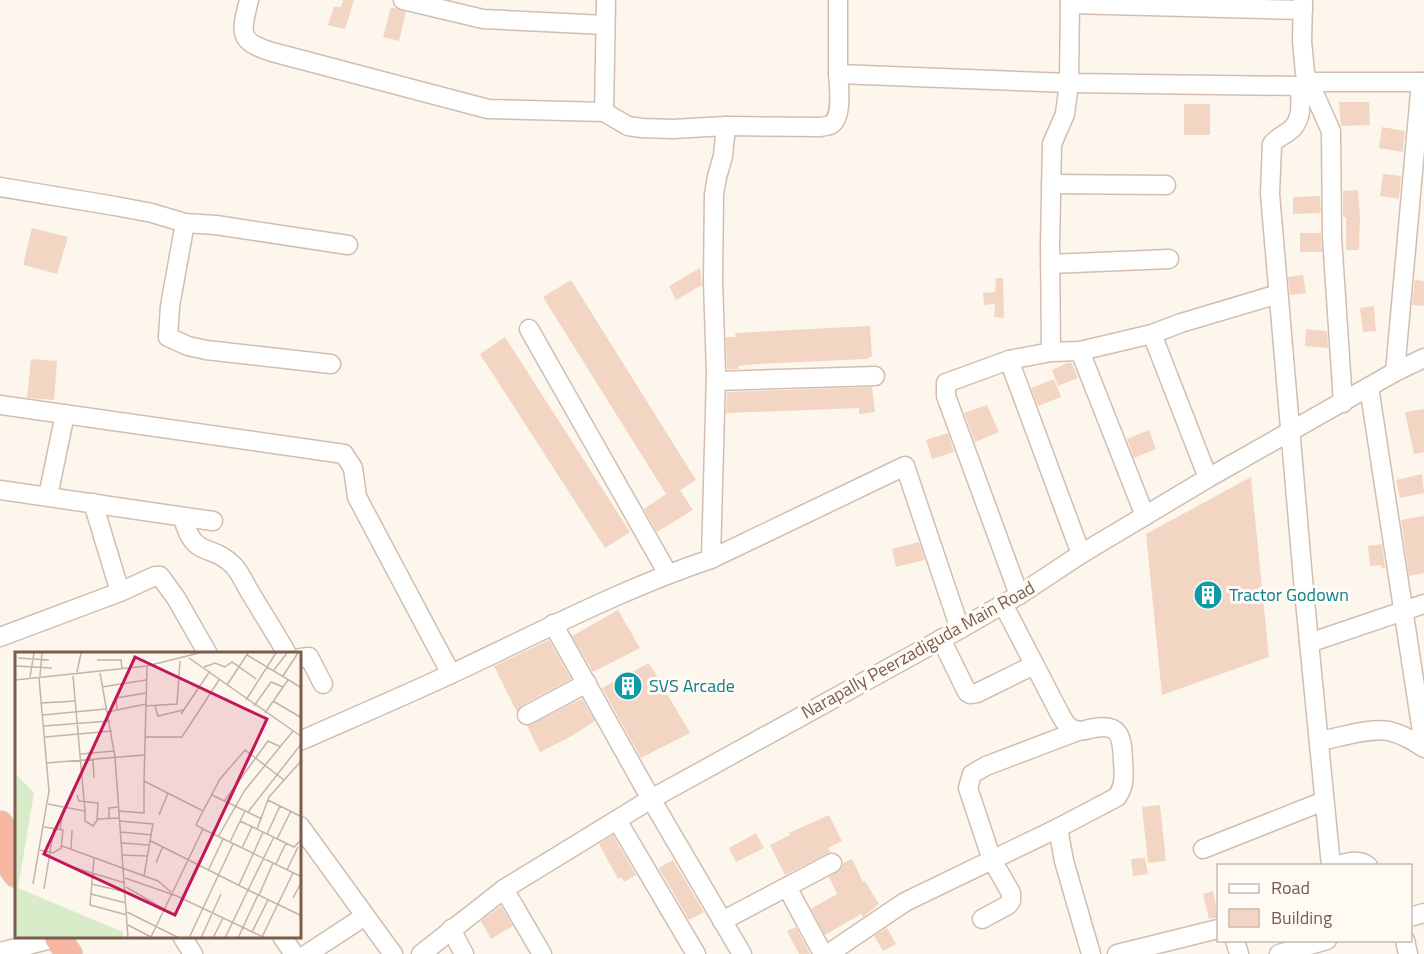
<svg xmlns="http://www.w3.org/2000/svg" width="1424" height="954" font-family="'Titillium Web',sans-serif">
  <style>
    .building { fill: #f3d5c3 }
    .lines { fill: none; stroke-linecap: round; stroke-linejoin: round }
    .minor-casing { stroke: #d1beb0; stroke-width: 21 }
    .highway-casing { stroke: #dad1cd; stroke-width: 28 }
    .minor { stroke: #fff; stroke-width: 18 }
    .highway { stroke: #f7b7a3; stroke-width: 26 }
    .labels { text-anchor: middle; stroke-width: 6; stroke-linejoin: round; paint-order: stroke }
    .culture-label { font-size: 18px; fill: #0d838f; stroke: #fffaf3; text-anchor: start }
    .street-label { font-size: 18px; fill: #7a5c4d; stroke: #fffaf3 }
    .inset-road { fill: none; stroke: #c5b3a7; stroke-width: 1.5 }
    .view { fill: #c2185b; fill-opacity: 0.15; stroke: #c2185b; stroke-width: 3 }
    .inset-edge { fill: none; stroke: #7a5c4d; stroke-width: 3 }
  </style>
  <rect width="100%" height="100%" fill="#fdf6ec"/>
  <!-- building -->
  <g class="building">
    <path d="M343 0H354L345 29 328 25 334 7H341Z"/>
    <path d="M391 7 406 12 399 41 383 37Z"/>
    <path d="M1339 102H1369L1370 125 1341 126Z"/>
    <rect x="1184" y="104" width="26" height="31"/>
    <path d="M1382 127 1405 131 1403 152 1379 148Z"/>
    <path d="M1383 174 1401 176 1399 199 1380 196Z"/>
    <path d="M1358 190 1360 216 1359 250H1346V217H1343V191Z"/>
    <path d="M1320 196 1321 213 1293 214V197Z"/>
    <path d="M32 228 68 237 57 274 23 265Z"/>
    <path d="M1300 233H1321L1322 252H1300Z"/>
    <path d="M700 268 702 285 676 300 669 286Z"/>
    <path d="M1303 275 1306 293 1290 295 1288 277Z"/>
    <path d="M996 278H1003L1004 318 994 317 995 304 984 305 983 293 995 292Z"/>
    <path d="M571 280 696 480 680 490 693 510 657 532 644 509 666 494 543 297Z"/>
    <path d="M1415 280 1424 281V306L1412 305Z"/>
    <path d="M1374 306 1376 331 1363 332 1360 308Z"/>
    <path d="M870 326 872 356 867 359 758 364 738 366 739 369H727L726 337H736L735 333Z"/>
    <path d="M1306 329 1327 331 1328 348 1305 346Z"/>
    <path d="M505 337 630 532 605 548 480 354Z"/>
    <path d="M31 359 57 361 54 400 27 398Z"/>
    <path d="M1067 363H1072L1078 378 1058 386 1052 370Z"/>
    <path d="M1054 379 1061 397 1038 406 1031 388Z"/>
    <path d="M872 387 875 412 859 414V408L726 413 727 392Z"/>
    <path d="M987 405 999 432 975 442 964 413Z"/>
    <path d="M1424 409V452L1414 454 1405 412Z"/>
    <path d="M1149 430 1156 449 1134 458 1127 439Z"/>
    <path d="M948 433 954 452 932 459 926 440Z"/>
    <path d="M1422 474 1424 493 1400 498 1396 480Z"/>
    <path d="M1251 477 1269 657 1162 695 1146 534Z"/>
    <path d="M1424 516V573L1409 576 1401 520Z"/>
    <path d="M919 542 925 560 896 567 892 549Z"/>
    <path d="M1382 544 1385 568H1381V565L1370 566 1368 546Z"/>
    <path d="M618 610 640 648 593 672 572 636Z"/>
    <path d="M549 640 571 679 522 705 517 712 494 666Z"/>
    <path d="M649 663 690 733 641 758 602 688Z"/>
    <path d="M582 699 595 721 570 737 540 752 527 726Z"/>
    <path d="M1160 805 1166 861 1148 863 1142 807Z"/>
    <path d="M829 815 842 841 828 848 830 852 785 875 770 845 790 835 789 833Z"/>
    <path d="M756 833 764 848 736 862 729 848Z"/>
    <path d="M613 835 636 875 624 882 621 877 618 879 599 844Z"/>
    <path d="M1145 858 1148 874 1133 876 1131 859Z"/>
    <path d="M852 859 863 882 865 881 879 904 863 917 861 914 825 935 811 909 837 894 829 877 841 869 843 863Z"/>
    <path d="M673 860 704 912 689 920 659 868Z"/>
    <path d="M1213 891 1218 917 1209 919 1203 894Z"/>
    <path d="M501 906 513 926 491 939 481 921Z"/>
    <path d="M796 927 810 954H799L787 931Z"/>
    <path d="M887 928 896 944 883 951 874 936Z"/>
  </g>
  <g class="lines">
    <!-- minor casing -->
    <g class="minor-casing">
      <g id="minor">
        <path d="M249 0C241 33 237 41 272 52L488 109 604 112 628 126 642 128 673 129 726 126 723 156 717 177 714 194 713 281 716 373 711 559C621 589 537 634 451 674 401 697 350 719 300 741"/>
        <path d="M403 0 483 19 605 25"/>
        <path d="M838 0V74L1069 83 1300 86 1307 82H1424"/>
        <path d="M1303 0 1302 41 1305 73 1331 131 1332 237 1343 403"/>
        <path d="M1070 4 1303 10"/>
        <path d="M1300 86C1300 103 1304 121 1288 132 1282 136 1277 138 1272 144L1270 194 1304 591 1331 866"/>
        <path d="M604 112 606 0"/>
        <path d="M726 126 821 127C824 126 827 126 830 125 843 119 839 86 838 74"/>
        <path d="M1051 184 1166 185"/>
        <path d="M0 187 115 206 152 213 185 223 216 225 348 245"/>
        <path d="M185 223 170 306 168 337 188 346 206 350 331 364"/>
        <path d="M1050 264 1169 259"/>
        <path d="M529 329 668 574"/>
        <path d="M1152 334 1208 478"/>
        <path d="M1080 351 1145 516"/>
        <path d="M1051 352 1050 246 1052 144 1065 114 1069 83 1070 0"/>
        <path d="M1009 360 1081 554"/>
        <path d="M1395 372 1421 82"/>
        <path d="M716 381 875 376"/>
        <path d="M1369 387 1424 745"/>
        <path d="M0 405 344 454 353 468 357 497 451 674"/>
        <path d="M0 490 213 521"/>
        <path d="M48 496 65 414"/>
        <path d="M93 503 120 592"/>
        <path d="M183 518C194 560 211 542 234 566 241 574 246 586 251 594 263 614 276 634 287 654"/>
        <path d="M711 559 905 466 960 629"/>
        <path d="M1019 595 946 396V383L1009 360 1051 352 1080 351 1152 334 1181 323 1278 294"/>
        <path d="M1003 604 1060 714C1064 721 1067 728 1076 730 1080 732 1085 730 1089 729 1119 722 1122 734 1123 761 1124 775 1125 786 1117 797L1058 828 1064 861 1091 954"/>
        <path d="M553 624 651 799 742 954"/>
        <path d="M0 637 120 592 155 576H160L176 598 208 654"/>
        <path d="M941 639 967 692 970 694 977 693 1034 665"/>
        <path d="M1309 643 1424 604"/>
        <path d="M300 658 309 657 323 684"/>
        <path d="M527 715 587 683"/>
        <path d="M1319 741C1338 738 1371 727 1389 731 1401 734 1414 741 1424 748"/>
        <path d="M617 820 696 954"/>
        <path d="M300 826 393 954"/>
        <path d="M1203 849 1324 801"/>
        <path d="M1335 866C1345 863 1359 858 1368 866"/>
        <path d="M787 887 823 954"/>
        <path d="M504 889 542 954"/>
        <path d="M1410 917 1424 913"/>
        <path d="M982 919 1008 905 1011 901V893L992 860 968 788 972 774 986 766 1078 731"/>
        <path d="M722 921 832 863"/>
        <path d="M451 929 464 954"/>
        <path d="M183 938 193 954"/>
        <path d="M283 938 294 954"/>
        <path d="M1235 940 1239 954"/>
        <path d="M1405 940 1408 954"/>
        <path d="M0 952 56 938"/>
        <path d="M307 954 365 916"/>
        <path d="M421 954 504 889 651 799 960 629 1019 595 1081 554 1208 478 1395 372 1424 358"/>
        <path d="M828 954 905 902 1058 828"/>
        <path d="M1117 954 1218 929"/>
        <path d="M1279 954 1327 940"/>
      </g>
    </g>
    <!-- highway casing -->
    <g class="highway-casing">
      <g id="highway">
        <path d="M0 824 16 848"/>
        <path d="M0 849 16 874"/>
        <path d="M58 938 69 954"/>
      </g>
    </g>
    <!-- minor -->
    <use href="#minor" class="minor"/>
    <!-- highway -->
    <use href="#highway" class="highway"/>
  </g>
  <!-- icons -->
  <defs>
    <g id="building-disc" transform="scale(1.5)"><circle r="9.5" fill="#0f9aa8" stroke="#fffaf3"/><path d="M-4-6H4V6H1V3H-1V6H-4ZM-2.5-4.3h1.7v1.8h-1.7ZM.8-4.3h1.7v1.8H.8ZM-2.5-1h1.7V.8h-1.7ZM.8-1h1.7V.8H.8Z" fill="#fff"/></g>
  </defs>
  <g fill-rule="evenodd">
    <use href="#building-disc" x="1208" y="595"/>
    <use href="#building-disc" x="628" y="686"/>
  </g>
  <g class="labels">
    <!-- culture labels -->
    <g class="culture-label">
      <text x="1229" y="601">Tractor Godown</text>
      <text x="649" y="692">SVS Arcade</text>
    </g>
    <!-- street labels -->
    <g class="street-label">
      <text transform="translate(918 650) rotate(-29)" y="6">Narapally Peerzadiguda Main Road</text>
    </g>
  </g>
  <!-- overview -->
  <g transform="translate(15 652)">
    <rect width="286" height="286" fill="#fdf6ec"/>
    <path d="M0 121 19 141 3 236 108 280V286H0Z" fill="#d8ecc9"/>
    <path class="inset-road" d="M232 3 287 36M3 6 34 8M174 6 287 85M82 8H106L107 16M0 14 37 16M132 15 129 129 188 159 205 127 230 98 269 128M189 15 200 11 210 15 217 10 241 27M259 18 272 1M62 20 66 1M85 21 100 105 113 286M25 24 27 1M58 24 70 159M268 24 283 1M15 25 19 1M0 28 132 14 184 1M212 33 233 1M87 35 131 28M231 48 261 1M258 49 287 66M26 51 61 49M130 54 162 52 165 9M140 54 143 64 168 58M239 54 256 30 268 35M102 58 101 46 131 41M92 60 131 52M250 61 273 28M166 62 195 19M28 63 91 57M29 74 95 69M30 85 97 79M130 85H167L204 28M66 102 99 99M78 107 79 126M31 111 130 103M62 143 64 149 83 151 82 168M197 143 247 167M210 148 253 89 266 95M253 148 287 165M33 152 70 159V169L78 174 83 167 104 166M103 159 129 161V129M188 159 181 173 188 177M233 160 287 91M144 163 153 141M94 166V156L103 155M104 169 138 172 129 224M225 169 279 195 287 187M45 177 49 156M242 177 254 145 287 108M106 180 137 183M252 182 265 154M203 185 230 138 278 79M262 187 276 159M136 189 233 238 259 185M215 190 230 159M107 191 134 193M47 194 143 229 156 240M227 196 237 175M25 198 38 201 46 196 48 178 29 175M56 198 57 178M108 203 132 204M79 206 75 253 112 263M141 211 148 194M261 212 271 191M51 213 110 231M272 218 283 195M193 219 208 187M110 226 162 244 250 286M18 232 34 139 24 26M76 232 111 240M224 233 248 180M111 235 149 257M29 237 39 176M76 242 111 251M244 243 258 211M167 246 182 214M278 246 287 229M112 260 164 286M113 273 136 285M237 280 253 248M136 285 188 177 287 225M247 285 278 221M174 286 218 192M186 286 206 242M198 286 208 266M210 286 233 238 287 264M223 286 243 243"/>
    <path class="view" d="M120 5 252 67 160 263 29 202Z"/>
    <rect width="286" height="286" class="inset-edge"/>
  </g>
  <!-- legend -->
  <rect x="1217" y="864" width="195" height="78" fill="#fffaf3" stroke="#cabbb1" stroke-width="1.5"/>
  <rect x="1229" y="884" width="30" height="9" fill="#ffffff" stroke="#cabbb1" stroke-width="1.5"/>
  <text x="1271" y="894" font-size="18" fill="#7a5c4d">Road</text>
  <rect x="1229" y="909" width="30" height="18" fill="#f3d5c3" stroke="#cabbb1" stroke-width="1.5"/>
  <text x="1271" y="924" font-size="18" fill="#7a5c4d">Building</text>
</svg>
